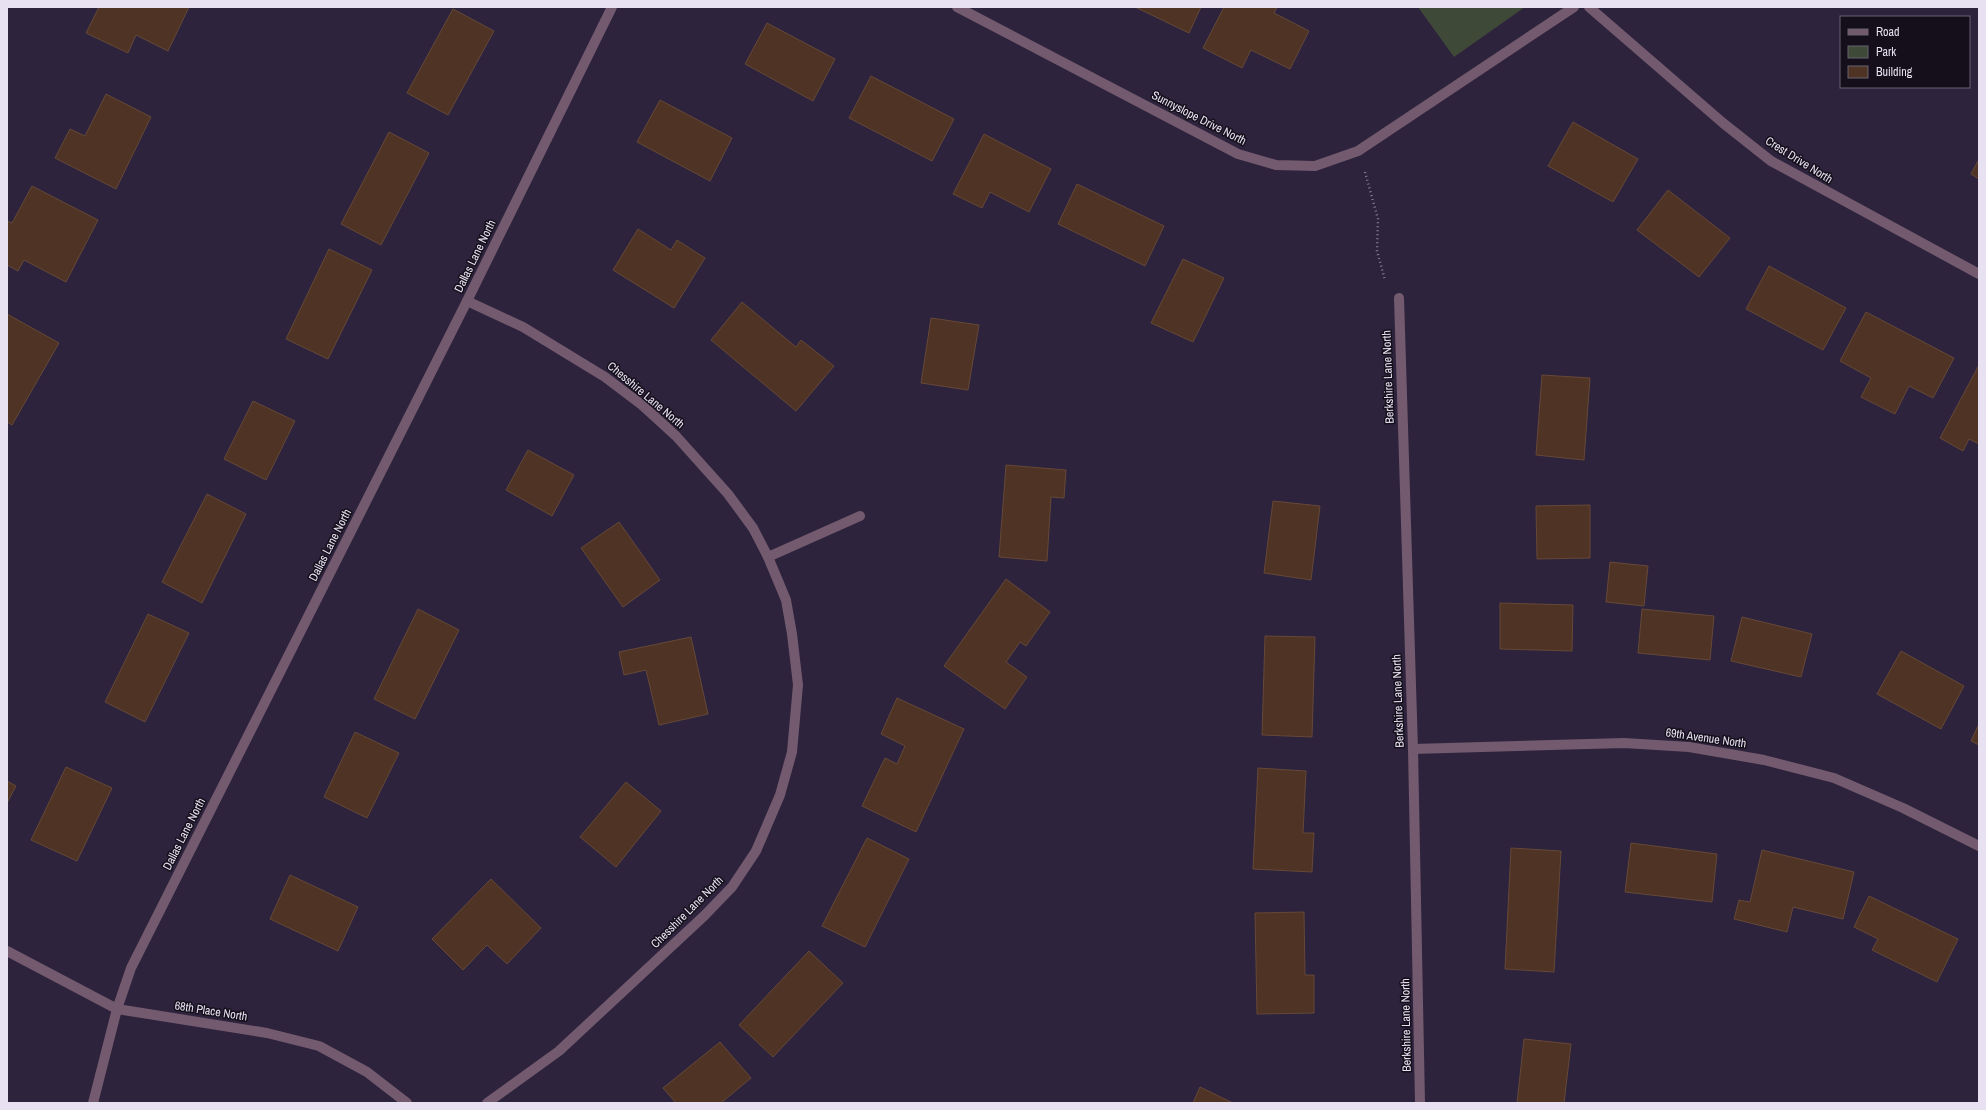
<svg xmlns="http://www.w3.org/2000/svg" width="1986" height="1110" font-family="'Archivo Narrow',sans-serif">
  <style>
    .green { fill: #3f4937 }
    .building { fill: #4f3425; stroke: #654838 }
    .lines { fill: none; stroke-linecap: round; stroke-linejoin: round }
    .path { stroke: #867e93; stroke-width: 2.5; stroke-dasharray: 1 3; stroke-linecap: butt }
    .street { stroke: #735a6f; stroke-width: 10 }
    .labels { text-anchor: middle; stroke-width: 3; stroke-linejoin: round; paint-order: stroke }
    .street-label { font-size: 12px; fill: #e7e1f2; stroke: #140f1a }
  </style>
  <rect width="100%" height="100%" fill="#2d233c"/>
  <!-- green -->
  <path class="green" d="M1418 7H1525L1454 57Z"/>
  <!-- building -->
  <g class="building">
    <path d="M99 7H189L168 51 136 35 128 53 86 33Z"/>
    <path d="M1135 7H1201L1189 33Z"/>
    <path d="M1224 7H1277L1274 13 1309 31 1290 69 1251 50 1242 68 1203 48Z"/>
    <path d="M453 9 494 31 448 115 407 93Z"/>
    <path d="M767 23 835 59 813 101 745 64Z"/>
    <path d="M871 76 954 119 932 161 849 118Z"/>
    <path d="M106 94 151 117 116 189 55 158 70 129 85 136Z"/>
    <path d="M660 100 732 138 710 181 637 142Z"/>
    <path d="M1573 122 1638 159 1613 202 1548 166Z"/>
    <path d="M389 132 429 153 381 245 341 224Z"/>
    <path d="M984 134 1051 169 1029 212 990 192 982 208 953 194Z"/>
    <path d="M1979 159V179L1971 174Z"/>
    <path d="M1077 184 1164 226 1145 266 1058 224Z"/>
    <path d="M32 186 98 220 66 282 24 260 18 271 7 265V221L12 223Z"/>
    <path d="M1668 190 1730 238 1699 277 1637 230Z"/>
    <path d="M638 229 671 250 677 240 705 258 674 308 613 270Z"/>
    <path d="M329 249 372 270 328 359 286 339Z"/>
    <path d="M1183 259 1224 278 1193 342 1151 323Z"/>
    <path d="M1769 266 1846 308 1823 350 1746 309Z"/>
    <path d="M742 302 796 347 801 340 834 366 796 411 711 340Z"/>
    <path d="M1866 312 1954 358 1933 398 1909 386 1895 414 1861 397 1871 378 1840 361Z"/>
    <path d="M7 314 59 343 12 425 7 422Z"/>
    <path d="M931 318 979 325 968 390 921 383Z"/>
    <path d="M1979 365V444L1969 439 1963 451 1940 438Z"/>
    <path d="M1542 375 1590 378 1584 460 1536 455Z"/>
    <path d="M253 401 295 421 266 480 224 459Z"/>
    <path d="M528 450 574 475 552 516 506 490Z"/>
    <path d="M1006 465 1066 470 1064 498 1051 497 1047 561 999 557Z"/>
    <path d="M207 494 246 514 202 603 162 582Z"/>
    <path d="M1273 501 1320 506 1311 580 1264 573Z"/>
    <path d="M1590 505V558L1537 559 1536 506Z"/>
    <path d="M619 522 660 580 623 607 581 548Z"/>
    <path d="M1610 562 1648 566 1644 606 1606 602Z"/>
    <path d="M1006 579 1050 612 1026 646 1020 642 1006 662 1027 677 1005 709 944 666Z"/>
    <path d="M1500 603 1573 605 1572 651 1500 649Z"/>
    <path d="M418 609 459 630 415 719 374 699Z"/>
    <path d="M1642 609 1714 616 1710 660 1638 653Z"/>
    <path d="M148 614 189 633 145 722 105 702Z"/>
    <path d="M1742 617 1812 634 1801 677 1731 661Z"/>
    <path d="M1265 636 1315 637 1312 737 1262 735Z"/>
    <path d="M691 637 708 714 659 725 646 670 624 675 619 652Z"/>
    <path d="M1901 651 1964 686 1941 729 1877 694Z"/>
    <path d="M897 698 964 729 916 832 862 806 885 758 897 764 905 746 881 734Z"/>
    <path d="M1979 724V745L1971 741Z"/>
    <path d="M355 732 399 753 367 818 324 797Z"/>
    <path d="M66 767 112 788 77 861 31 840Z"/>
    <path d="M1258 768 1306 771 1303 833H1314L1312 872 1253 869Z"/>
    <path d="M7 781 16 786 7 803Z"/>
    <path d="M626 782 661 811 616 867 580 837Z"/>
    <path d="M867 838 909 859 865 947 822 926Z"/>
    <path d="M1631 843 1717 854 1712 902 1625 892Z"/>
    <path d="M1511 848 1561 851 1554 972 1505 969Z"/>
    <path d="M1762 850 1854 872 1843 919 1793 907 1787 932 1734 919 1739 900 1750 902Z"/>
    <path d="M290 875 358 907 338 951 270 919Z"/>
    <path d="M491 879 541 928 507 964 487 945 463 970 432 939Z"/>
    <path d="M1869 896 1958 939 1937 982 1872 950 1878 939 1854 927Z"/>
    <path d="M1304 912 1305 975H1314V1013L1257 1014 1255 913Z"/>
    <path d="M809 951 843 983 773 1057 739 1025Z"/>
    <path d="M1524 1039 1571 1044 1564 1103H1517Z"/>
    <path d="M720 1042 751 1078 721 1103H676L663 1088Z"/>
    <path d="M1200 1087 1233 1103H1193Z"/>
  </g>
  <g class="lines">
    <!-- path -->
    <path class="path" d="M1365 172 1378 219 1377 251 1385 280"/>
    <!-- street -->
    <g class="street">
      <path d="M957 7 1238 154 1276 165 1315 166 1358 151 1574 7"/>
      <path d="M1589 7 1723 123 1771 161 1979 274"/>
      <path d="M1399 298 1413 749 1420 1103"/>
      <path d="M467 301 523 327 605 377 642 405 676 436 728 494 753 528 768 557 786 600 792 634 798 685 792 752 780 795 756 851 732 887 704 916 559 1051 487 1103"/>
      <path d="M768 557 860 516"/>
      <path d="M1413 749 1624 743 1689 747 1764 760 1834 778 1903 808 1979 846"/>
      <path d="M7 951 117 1009 267 1033 319 1046 367 1072 407 1103"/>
      <path d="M93 1103 117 1009 131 968 467 301 612 7"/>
    </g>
  </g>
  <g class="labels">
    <!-- street labels -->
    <g class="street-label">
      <text transform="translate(1199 118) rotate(27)" y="4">Sunnyslope Drive North</text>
      <text transform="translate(1799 160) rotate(32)" y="4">Crest Drive North</text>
      <text transform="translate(475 256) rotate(-64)" y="4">Dallas Lane North</text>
      <text transform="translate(1388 377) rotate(-92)" y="4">Berkshire Lane North</text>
      <text transform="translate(646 395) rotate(40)" y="4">Chesshire Lane North</text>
      <text transform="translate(330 545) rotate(-63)" y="4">Dallas Lane North</text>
      <text transform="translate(1398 701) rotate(-92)" y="4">Berkshire Lane North</text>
      <text transform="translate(1706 738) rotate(8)" y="4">69th Avenue North</text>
      <text transform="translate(184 834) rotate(-63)" y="4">Dallas Lane North</text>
      <text transform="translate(687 912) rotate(-45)" y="4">Chesshire Lane North</text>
      <text transform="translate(211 1011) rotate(9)" y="4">68th Place North</text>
      <text transform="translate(1406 1025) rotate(-91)" y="4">Berkshire Lane North</text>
    </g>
  </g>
  <!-- border -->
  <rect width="1986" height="1110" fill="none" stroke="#e7e1f2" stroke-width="16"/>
  <!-- legend -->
  <rect x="1840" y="16" width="130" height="72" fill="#140f1a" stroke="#686370"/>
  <rect x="1848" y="29" width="20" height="6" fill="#735a6f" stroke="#686370"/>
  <text x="1876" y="36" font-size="12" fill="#e7e1f2">Road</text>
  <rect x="1848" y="46" width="20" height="12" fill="#3f4937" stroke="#686370"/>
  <text x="1876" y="56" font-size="12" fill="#e7e1f2">Park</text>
  <rect x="1848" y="66" width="20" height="12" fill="#4f3425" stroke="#686370"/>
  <text x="1876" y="76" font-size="12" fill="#e7e1f2">Building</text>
</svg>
